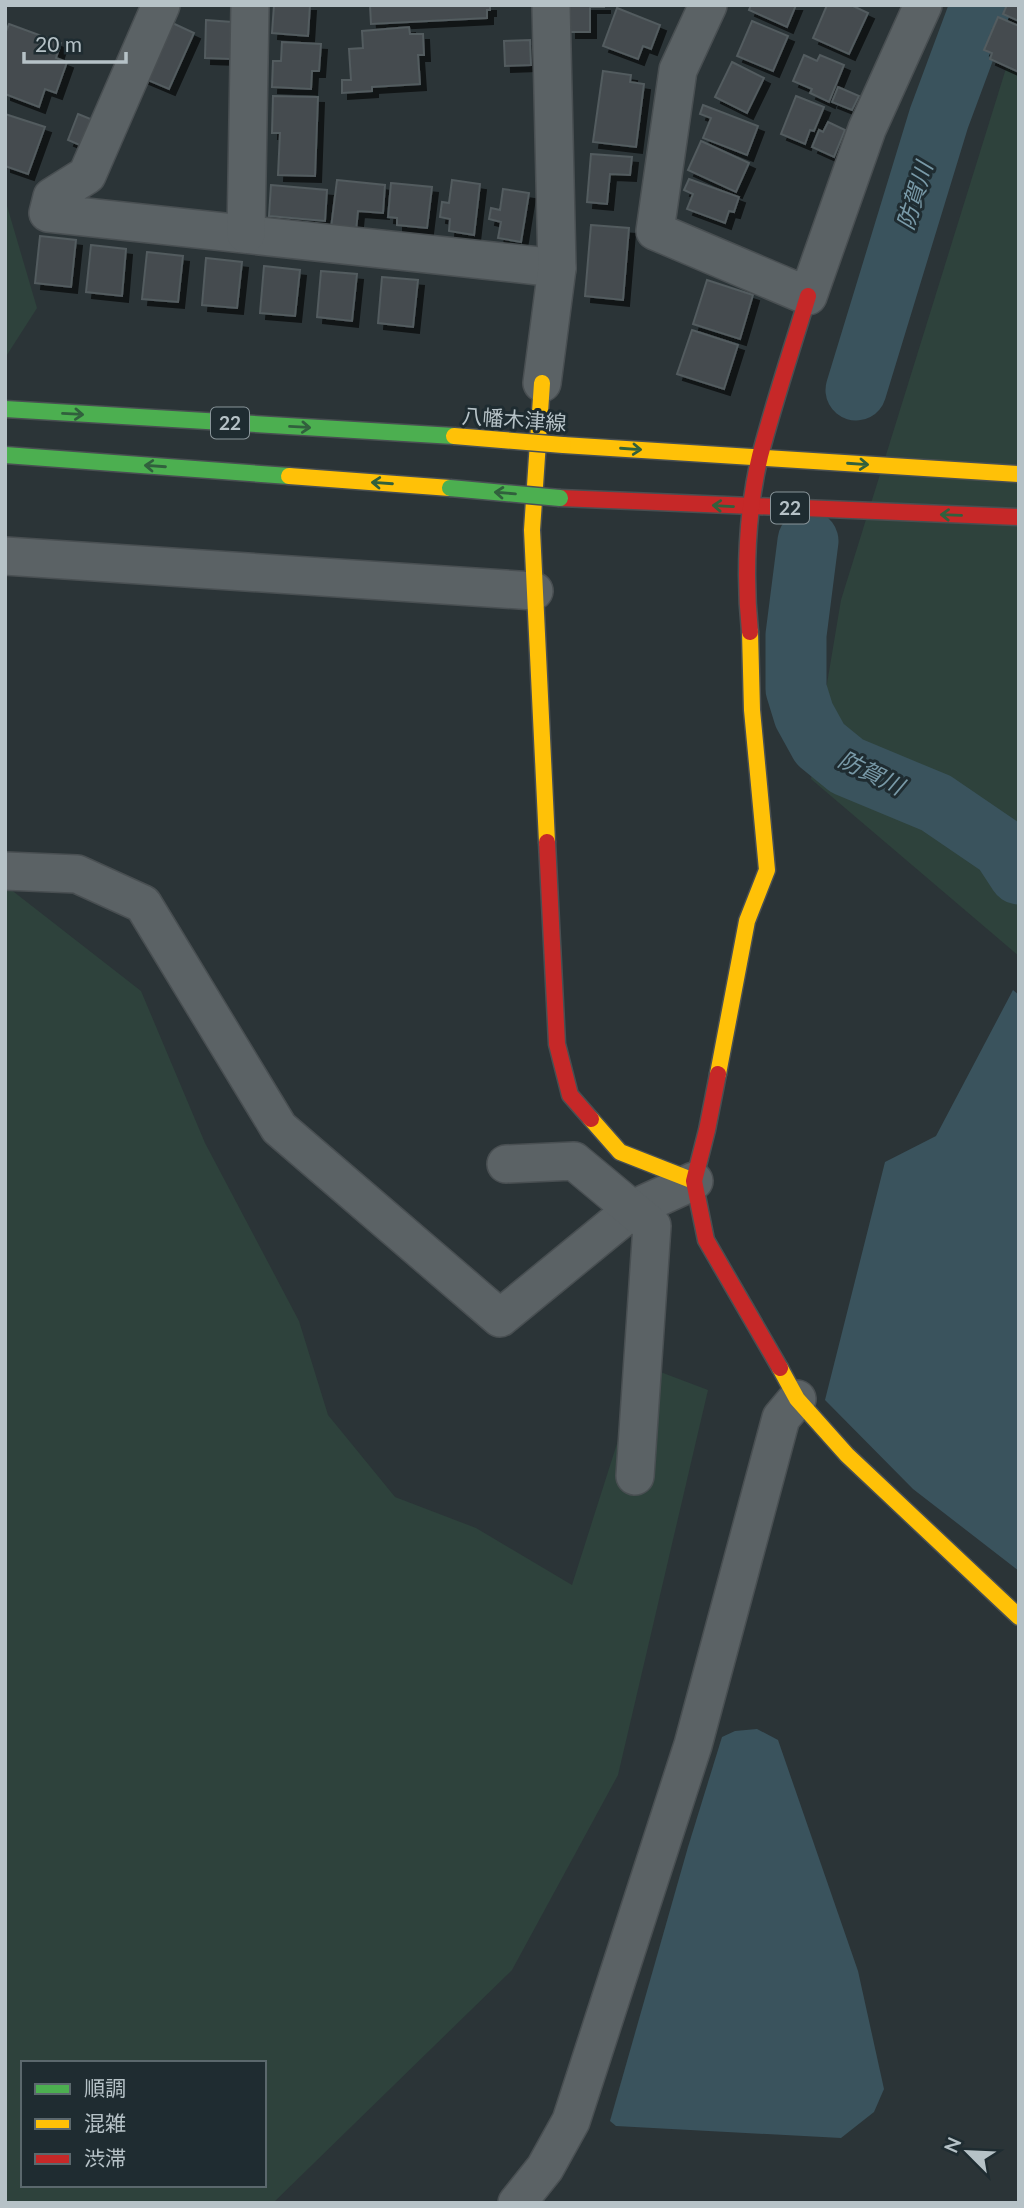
<svg xmlns="http://www.w3.org/2000/svg" width="1024" height="2208" font-family="Lato,'Noto Sans JP',sans-serif">
  <style>
    .green { fill: #2e423c; fill-rule: evenodd }
    .water { fill: #3a535d }
    .lines { fill: none; stroke-linecap: round; stroke-linejoin: round }
    .river { stroke: #3a535d; stroke-width: 61 }
    .building { fill: #444c4f; stroke: #535b5f; stroke-width: 2; filter: url(#shadow) }
    .street-casing { stroke: #494f52; stroke-width: 40 }
    .fast-casing { stroke: #494f52; stroke-width: 19 }
    .slow-casing { stroke: #494f52; stroke-width: 19 }
    .jam-casing { stroke: #494f52; stroke-width: 19 }
    .street { stroke: #5b6265; stroke-width: 37 }
    .fast { stroke: #4caf50; stroke-width: 16 }
    .slow { stroke: #ffc107; stroke-width: 16 }
    .jam { stroke: #c62828; stroke-width: 16 }
    .fast-bridge-casing { stroke: #495054; stroke-width: 19; stroke-linecap: butt }
    .slow-bridge-casing { stroke: #495054; stroke-width: 19; stroke-linecap: butt }
    .fast-bridge { stroke: #4caf50; stroke-width: 16 }
    .slow-bridge { stroke: #ffc107; stroke-width: 16 }
    .oneway { stroke: #31603d }
    .labels { text-anchor: middle; stroke-width: 6; stroke-linejoin: round; paint-order: stroke }
    .shield { fill: #1f2c31; stroke: #89959a; stroke-width: 2 }
    .shield-label { font-size: 19px; font-weight: bold; fill: #b6c2c7 }
    .street-label { font-size: 21px; fill: #b6c2c7; stroke: #1f2c31 }
    .water-label { font-size: 23px; font-style: italic; fill: #799aa8; stroke: #1f2c31 }
  </style>
  <defs>
    <filter id="shadow"><feDropShadow dx="6" dy="6" stdDeviation="0" flood-color="#0009"/></filter>
  </defs>
  <rect width="100%" height="100%" fill="#2b3437"/>
  <!-- green -->
  <g class="green">
    <path d="M1012 49 1019 52V956L811 779 841 600Z"/>
    <path d="M5 199 37 308 5 358Z"/>
    <path d="M5 885 141 991 205 1143 299 1321 328 1415 395 1497 476 1528 572 1585 642 1365 708 1390 618 1775 512 1970 273 2203H5ZM23 2063H264V2185H23Z"/>
  </g>
  <!-- water -->
  <g class="water">
    <path d="M1013 990 1019 995V1571L913 1489 825 1400 885 1162 936 1136Z"/>
    <path d="M757 1729 778 1740 858 1971 884 2089 874 2112 841 2138 616 2126 610 2121 688 1847 722 1737 735 1731Z"/>
  </g>
  <g class="lines">
    <!-- river -->
    <g class="river">
      <path d="M856 390 939 118 981 5"/>
      <path d="M808 541 796 635V689L804 715 820 744 847 766 936 803 1002 848 1019 874"/>
    </g>
  </g>
  <!-- building -->
  <g class="building">
    <path d="M274 5H310L308 36 272 33Z"/>
    <path d="M370 5H490V10H487V18L371 24Z"/>
    <path d="M570 5H604V7H590V32H570Z"/>
    <path d="M751 5H796L787 27 749 10Z"/>
    <path d="M827 5H851L868 13 849 54 813 38Z"/>
    <path d="M1007 5H1019V21L1003 14Z"/>
    <path d="M617 8 660 25 651 49 643 46 638 59 603 46Z"/>
    <path d="M998 17 1019 26V72L990 59 992 53 984 50Z"/>
    <path d="M206 20 232 22 231 59 205 58Z"/>
    <path d="M168 21 194 33 169 89 143 78Z"/>
    <path d="M752 21 788 36 773 71 737 56Z"/>
    <path d="M9 24 61 43 56 58 67 62 56 93 45 89 39 107 5 94V34Z"/>
    <path d="M409 27 410 34H423L424 55H418L420 84 372 87V91L342 93V80H351L349 49 363 48 362 31Z"/>
    <path d="M530 40 531 65 505 66 504 41Z"/>
    <path d="M282 42 321 44 319 71H312L311 89 272 87 273 61H281Z"/>
    <path d="M804 55 817 61 820 55 844 65 829 102 810 93 812 89 793 81Z"/>
    <path d="M732 62 764 78 747 113 715 97Z"/>
    <path d="M603 71 631 75 630 82 644 84 636 147 593 142Z"/>
    <path d="M838 87 859 96 852 110 832 102Z"/>
    <path d="M273 96 318 97 315 176 278 175 280 133H272Z"/>
    <path d="M796 96 824 107 814 131 810 130 805 144 781 134Z"/>
    <path d="M703 105 758 126 747 155 703 138 711 118 700 114Z"/>
    <path d="M5 114 45 127 28 174 5 166Z"/>
    <path d="M78 114 93 120 82 146 68 140Z"/>
    <path d="M828 122 845 130 834 157 812 147 819 130 823 132Z"/>
    <path d="M701 141 749 163 736 192 688 170Z"/>
    <path d="M591 154 632 157 630 175 610 174 607 204 587 202Z"/>
    <path d="M689 179 739 197 734 212 729 211 725 223 687 209 693 194 684 190Z"/>
    <path d="M337 180 385 185 383 213 358 211 356 231 331 228Z"/>
    <path d="M452 180 480 184 474 235 449 231 450 219 440 217 442 202 449 203Z"/>
    <path d="M391 183 432 187 427 228 397 225V218L388 217Z"/>
    <path d="M271 185 327 190 325 221 269 216Z"/>
    <path d="M503 189 529 193 521 242 498 238 501 222 489 219 491 208 500 210Z"/>
    <path d="M591 225 629 228 623 300 585 296Z"/>
    <path d="M40 236 76 240 71 287 35 283Z"/>
    <path d="M91 245 126 249 122 296 86 292Z"/>
    <path d="M147 252 183 256 178 302 142 299Z"/>
    <path d="M206 258 242 262 237 308 202 305Z"/>
    <path d="M264 266 300 270 295 316 260 313Z"/>
    <path d="M321 271 357 274 352 321 317 317Z"/>
    <path d="M382 277 418 280 413 327 378 323Z"/>
    <path d="M707 280 753 295 740 339 693 324Z"/>
    <path d="M692 330 738 345 724 389 677 374Z"/>
  </g>
  <g class="lines">
    <!-- street casing -->
    <g class="street-casing">
      <g id="street">
        <path d="M161 5 87 175 52 197 48 213 557 268"/>
        <path d="M708 5 678 70 655 231 808 296 867 129 923 5"/>
        <path d="M246 234 250 5"/>
        <path d="M542 383 557 268 551 5"/>
        <path d="M5 556 534 591"/>
        <path d="M5 871 77 874 143 904 279 1128 500 1318 633 1209 694 1181"/>
        <path d="M506 1164 574 1161 652 1226 635 1476"/>
        <path d="M517 2203 545 2168 571 2121 693 1745 781 1418 797 1399"/>
      </g>
    </g>
    <!-- fast casing -->
    <g class="fast-casing">
      <g id="fast">
        <path d="M5 409 454 436"/>
        <path d="M5 455 289 476"/>
      </g>
    </g>
    <!-- slow casing -->
    <g class="slow-casing">
      <g id="slow">
        <path d="M542 383 532 530 547 842"/>
        <path d="M563 445 1019 474"/>
        <path d="M289 476 450 488"/>
        <path d="M718 1074 747 921 767 870 752 710 750 632"/>
        <path d="M591 1119 620 1152 694 1181"/>
        <path d="M780 1368 797 1399 847 1455 1019 1617"/>
      </g>
    </g>
    <!-- jam casing -->
    <g class="jam-casing">
      <g id="jam">
        <path d="M560 498 1019 517"/>
        <path d="M750 632C744 576 747 510 760 456 774 402 792 349 808 296"/>
        <path d="M547 842 557 1044 570 1095 591 1119"/>
        <path d="M718 1074 707 1130 694 1181 706 1240 780 1368"/>
      </g>
    </g>
    <!-- street -->
    <use href="#street" class="street"/>
    <!-- fast -->
    <use href="#fast" class="fast"/>
    <!-- slow -->
    <use href="#slow" class="slow"/>
    <!-- jam -->
    <use href="#jam" class="jam"/>
    <!-- fast-bridge casing -->
    <g class="fast-bridge-casing">
      <path id="fast-bridge" d="M450 488 560 498"/>
    </g>
    <!-- slow-bridge casing -->
    <g class="slow-bridge-casing">
      <path id="slow-bridge" d="M454 436 563 445"/>
    </g>
    <!-- fast-bridge -->
    <use href="#fast-bridge" class="fast-bridge"/>
    <!-- slow-bridge -->
    <use href="#slow-bridge" class="slow-bridge"/>
  </g>
  <!-- one-way arrows -->
  <defs><path id="oneway-shaft" d="M-6 0H5M1.5-3L5.5 0L1.5 3" fill="none" stroke-width="1.6" stroke-linecap="round" stroke-linejoin="round" transform="scale(1.75)"/></defs>
  <g class="oneway">
    <use href="#oneway-shaft" transform="translate(73 414) rotate(3)"/>
    <use href="#oneway-shaft" transform="translate(300 427) rotate(3)"/>
    <use href="#oneway-shaft" transform="translate(631 449) rotate(4)"/>
    <use href="#oneway-shaft" transform="translate(858 464) rotate(4)"/>
    <use href="#oneway-shaft" transform="translate(155 466) rotate(-176)"/>
    <use href="#oneway-shaft" transform="translate(382 483) rotate(-176)"/>
    <use href="#oneway-shaft" transform="translate(505 493) rotate(-175)"/>
    <use href="#oneway-shaft" transform="translate(723 506) rotate(-177)"/>
    <use href="#oneway-shaft" transform="translate(951 515) rotate(-178)"/>
  </g>
  <g class="labels">
    <!-- shield labels -->
    <g class="shield">
      <rect x="211" y="407.5" width="38" height="31" rx="5"/>
      <rect x="771" y="492.5" width="38" height="31" rx="5"/>
    </g>
    <g class="shield-label">
      <text x="230" y="430">22</text>
      <text x="790" y="515">22</text>
    </g>
    <!-- street labels -->
    <g class="street-label">
      <text transform="translate(514 420) rotate(4)" y="7">八幡木津線</text>
    </g>
    <!-- water labels -->
    <g class="water-label">
      <text transform="translate(915 196) rotate(-73)" y="8">防賀川</text>
      <text transform="translate(871 773) rotate(26)" y="8">防賀川</text>
    </g>
  </g>
  <!-- border -->
  <rect width="1024" height="2208" fill="none" stroke="#b6c2c7" stroke-width="14"/>
  <!-- legend -->
  <rect x="21" y="2061" width="245" height="126" fill="#1f2c31" stroke="#5b686d" stroke-width="2"/>
  <rect x="35" y="2084" width="35" height="10" fill="#4caf50" stroke="#5b686d" stroke-width="2"/>
  <text x="84" y="2096" font-size="21" fill="#b6c2c7">順調</text>
  <rect x="35" y="2119" width="35" height="10" fill="#ffc107" stroke="#5b686d" stroke-width="2"/>
  <text x="84" y="2131" font-size="21" fill="#b6c2c7">混雑</text>
  <rect x="35" y="2154" width="35" height="10" fill="#c62828" stroke="#5b686d" stroke-width="2"/>
  <text x="84" y="2166" font-size="21" fill="#b6c2c7">渋滞</text>
  <!-- north arrow -->
  <g transform="translate(968 2152) rotate(294)" stroke="#1f2c31" stroke-width="5" paint-order="stroke">
  <path d="M0-5L12 26L0 18L-12 26Z" fill="#b6c2c7"/>
  <text y="-10" font-size="19" font-weight="bold" text-anchor="middle" fill="#b6c2c7">N</text>
  </g>
  <!-- scale -->
  <path d="M24 52v10h102v-10" fill="none" stroke="#b6c2c7" stroke-width="3.5"/>
  <text x="35" y="52" font-size="21" fill="#b6c2c7" stroke="#1f2c31" stroke-width="5" paint-order="stroke">20 m</text>
</svg>
